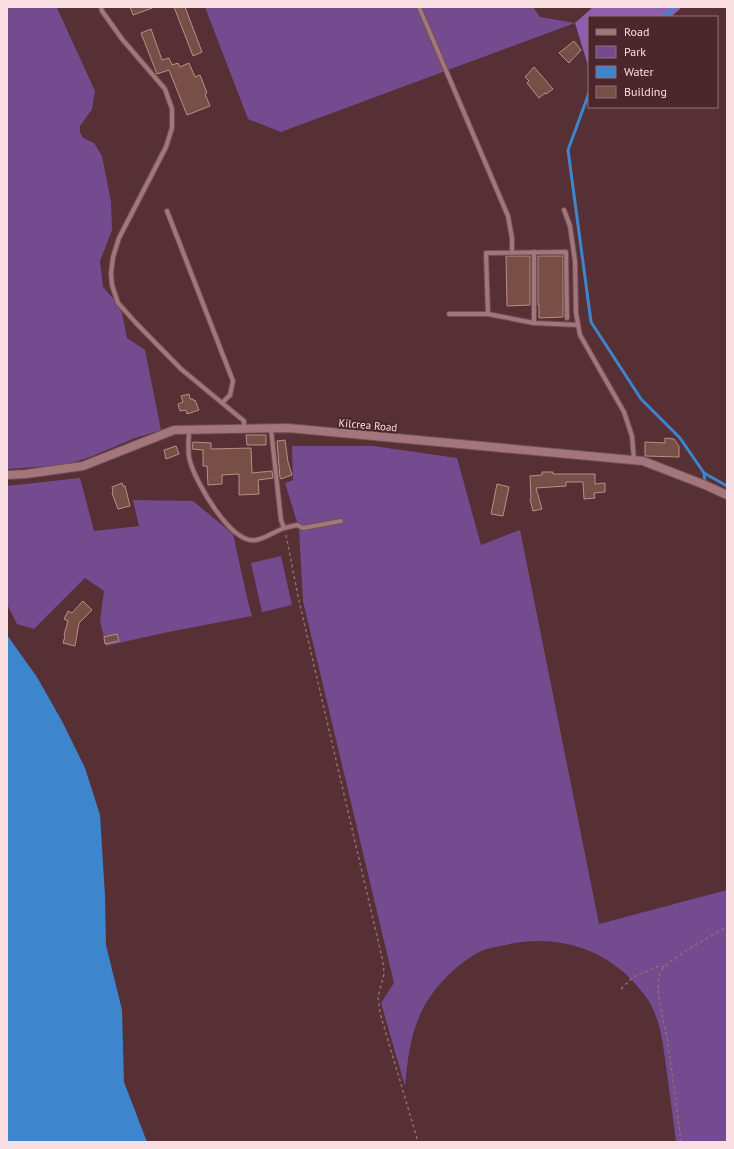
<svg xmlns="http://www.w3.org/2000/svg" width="734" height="1149" font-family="'PT Sans',sans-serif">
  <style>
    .green { fill: #744b8f }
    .forest { fill: #8e5eaf }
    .water { fill: #3d85cd }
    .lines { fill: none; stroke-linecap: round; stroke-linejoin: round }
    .stream { stroke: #3d85cd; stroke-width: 3 }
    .building { fill: #774f47; stroke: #bb8d85 }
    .lane-casing { stroke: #6f4f54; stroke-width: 6 }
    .street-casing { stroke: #6f4f54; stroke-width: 10 }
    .path { stroke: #906d72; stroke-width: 1.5; stroke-dasharray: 3 3; stroke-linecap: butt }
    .lane { stroke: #a2767b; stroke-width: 4 }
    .street { stroke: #a2767b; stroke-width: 8 }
    .labels { text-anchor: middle; stroke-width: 4; stroke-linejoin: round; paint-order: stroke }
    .street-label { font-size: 11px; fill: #f9dfe2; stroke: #4b262c }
  </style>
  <rect width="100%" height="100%" fill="#573036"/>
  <!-- green -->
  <g class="green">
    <path d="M7 7H57V8L95 91 92 109 80 126V132L83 138 94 143 102 156 111 202 112 230 100 261 103 287 116 302 122 313 127 338 145 350 161 430 135 438 90 457 65 465 7 469Z"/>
    <path d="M205 7H533L540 17 575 23 281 132 248 119Z"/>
    <path d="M292 446H373L457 458 481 545 520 530 599 924 727 890V1142H676C673 1119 670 1096 667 1073 663 1048 662 1022 648 1000 616 952 562 932 505 945 497 947 487 948 479 952 461 962 444 977 432 994 412 1021 408 1054 405 1086L381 1003 394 983 303 601 299 528 285 483 293 480Z"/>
    <path d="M80 478 94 531 139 526 133 500 193 501 233 534 248 602 252 616 163 633 106 646 100 621 104 591 85 578 34 629 17 624 7 604V486Z"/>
    <path d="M281 556 292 605 262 612 251 563Z"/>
  </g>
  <!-- forest -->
  <path class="forest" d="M593 7H682L671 17H589V69L575 23Z"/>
  <!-- water -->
  <path class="water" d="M7 635 37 677 63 723 85 768 100 815 105 896 106 945 122 1010 124 1082 147 1142H7Z"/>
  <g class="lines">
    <!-- stream -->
    <g class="stream">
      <path d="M663 17 675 7"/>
      <path d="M589 93 568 150 591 322 641 399 680 438 704 473 705 484"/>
      <path d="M704 473 727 486"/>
    </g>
  </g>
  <!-- building -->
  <g class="building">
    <path d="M130 7H152V8L133 15Z"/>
    <path d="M174 7H185L202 52 193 56Z"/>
    <path d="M151 29 162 60 169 58 172 65 178 63 180 67 189 63 195 77 200 75 207 93 205 94 210 106 187 115 169 70 157 74 141 33Z"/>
    <path d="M574 41 581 50 569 63 559 53Z"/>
    <path d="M534 67 553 89 546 94 545 93 539 98 527 83 529 81 525 77Z"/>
    <path d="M506 256H530V305L507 306Z"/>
    <path d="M538 256H563V317L539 318V305H538Z"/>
    <path d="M189 394 190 399H193L194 401 195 400 199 410 187 414 186 410 180 411 178 404 183 402 181 396Z"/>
    <path d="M246 435H266V445H247Z"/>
    <path d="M665 438 674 439 679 446V457L645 456V442L665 443Z"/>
    <path d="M285 440 288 462 292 475 281 479 280 478 277 441Z"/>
    <path d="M193 442 211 443V449L251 448 252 473 272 471 273 478 258 480 259 494 239 495V474L222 475V484L208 485 207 466H203V450L192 449Z"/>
    <path d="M176 446 179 454 166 459 164 450Z"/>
    <path d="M542 472H553V474H595V484L605 483V492L594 493 595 498 584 499 583 482H566V486L536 488 542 509 533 511 530 499 531 498 530 476 542 475Z"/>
    <path d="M122 483 123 486H125L130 506 118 509 112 493 113 492 112 487Z"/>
    <path d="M497 484 509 487 503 516 491 514Z"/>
    <path d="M83 601 92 610 79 623 75 646 63 643 65 636 64 635 68 621 64 619 68 611 72 613Z"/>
    <path d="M117 634 119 641 105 644 104 637Z"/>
  </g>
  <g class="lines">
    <!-- lane casing -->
    <g class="lane-casing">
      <g id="lane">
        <path d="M101 7 102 11 122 39 165 89 172 109V128L166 147 119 238 113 257 111 274 112 285 118 303 136 323 181 369 244 421V429"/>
        <path d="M419 7 508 216 512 238V252"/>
        <path d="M564 210 570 226 575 261 576 313 580 335 624 412 632 436 634 460"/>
        <path d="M167 211 233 381 230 395 222 403"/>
        <path d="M534 252V323"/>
        <path d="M449 314H488L534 323 578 325"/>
        <path d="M488 314 486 253 566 252 567 318"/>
        <path d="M189 430C189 439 187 452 190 461 195 481 231 545 256 540 264 539 276 531 284 528L281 520 271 429"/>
        <path d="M284 528 297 525 303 528 341 521"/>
      </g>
    </g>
    <!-- street casing -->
    <g class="street-casing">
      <path id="street" d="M7 475 26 474 83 466 174 430 288 428 643 461 705 485 727 495"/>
    </g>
    <!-- path -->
    <g class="path">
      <path d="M286 535 299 601 383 962 384 974 378 997 380 1013 418 1142"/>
      <path d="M621 989 633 977 659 966 664 967"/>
      <path d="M681 1142C677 1110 673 1078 668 1046 666 1027 654 990 660 973 665 960 713 935 727 927"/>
    </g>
    <!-- lane -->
    <use href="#lane" class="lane"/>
    <!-- street -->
    <use href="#street" class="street"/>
  </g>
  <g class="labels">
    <!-- street labels -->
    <g class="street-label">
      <text transform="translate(368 425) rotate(5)" y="4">Kilcrea Road</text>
    </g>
  </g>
  <!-- border -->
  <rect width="734" height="1149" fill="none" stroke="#f9dfe2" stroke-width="16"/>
  <!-- legend -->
  <rect x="588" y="16" width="130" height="92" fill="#4b262c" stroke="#917075"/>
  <rect x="596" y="29" width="20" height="6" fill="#a2767b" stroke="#917075"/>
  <text x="624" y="36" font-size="12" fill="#f9dfe2">Road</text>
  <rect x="596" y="46" width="20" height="12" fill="#744b8f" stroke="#917075"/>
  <text x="624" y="56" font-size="12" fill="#f9dfe2">Park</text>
  <rect x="596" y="66" width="20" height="12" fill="#3d85cd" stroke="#917075"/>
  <text x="624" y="76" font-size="12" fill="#f9dfe2">Water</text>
  <rect x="596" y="86" width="20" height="12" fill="#774f47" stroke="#917075"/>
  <text x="624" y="96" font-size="12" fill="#f9dfe2">Building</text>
</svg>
